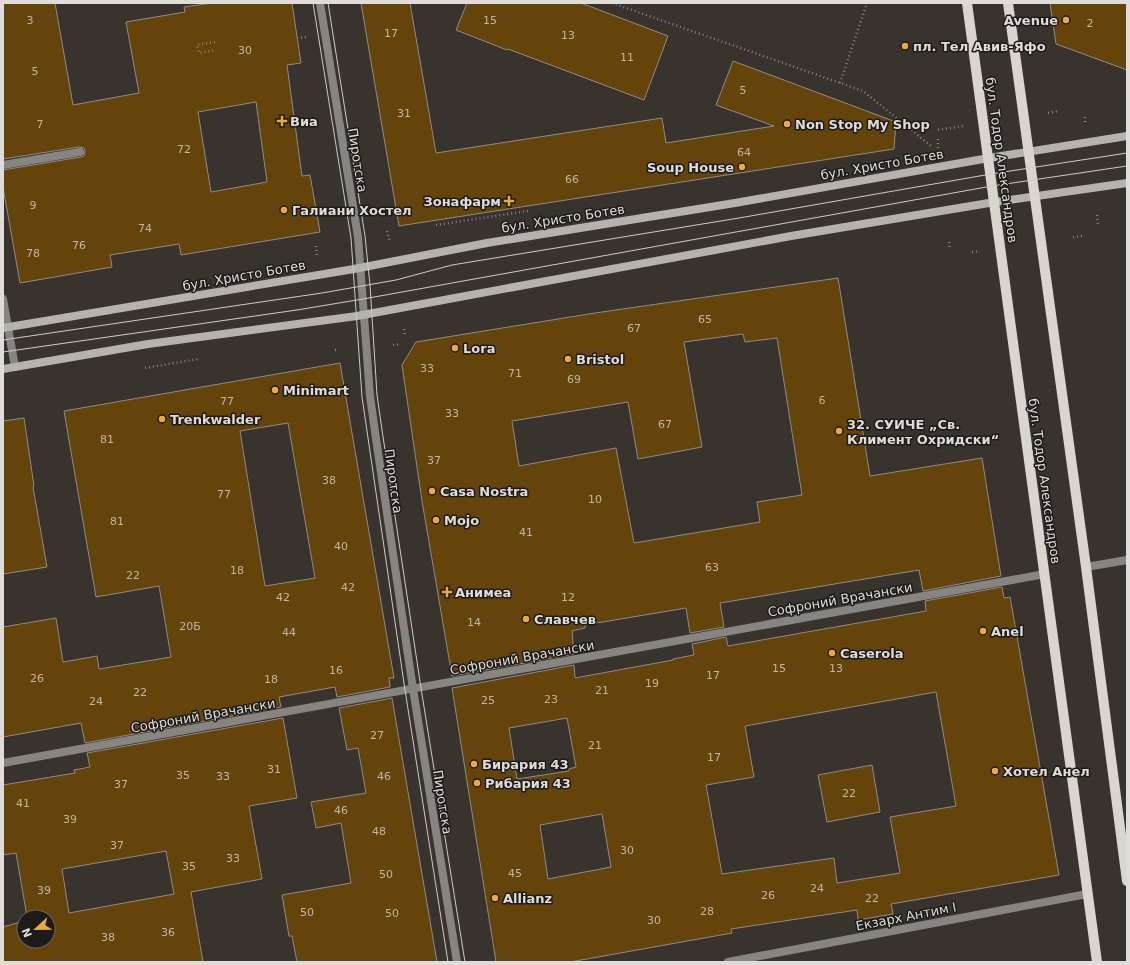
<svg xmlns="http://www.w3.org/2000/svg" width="1130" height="965" font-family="'DejaVu Sans',sans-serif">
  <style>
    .building { fill: #65440c; stroke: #908b84; fill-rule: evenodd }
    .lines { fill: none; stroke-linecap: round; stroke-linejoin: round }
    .path { stroke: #87837f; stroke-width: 2.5; stroke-dasharray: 1 3; stroke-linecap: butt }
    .lane { stroke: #878582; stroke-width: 8 }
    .street { stroke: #878582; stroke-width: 8 }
    .secondary { stroke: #b6b2ad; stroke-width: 8 }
    .primary { stroke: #dad5cf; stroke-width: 10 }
    .tram { stroke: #cecbc7; stroke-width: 1 }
    .poi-dot { fill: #eea83c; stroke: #1d1b19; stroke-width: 1.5 }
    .labels { text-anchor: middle; stroke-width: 3; stroke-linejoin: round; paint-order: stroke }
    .number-label { font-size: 11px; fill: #c0b6a6 }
    .poi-label { font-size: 13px; font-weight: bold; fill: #dfdcd9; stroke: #1d1b19; text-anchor: start }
    .street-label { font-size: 13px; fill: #dfdcd9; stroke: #1d1b19 }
  </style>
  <rect width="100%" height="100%" fill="#38332d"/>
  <!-- building -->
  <g class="building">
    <path d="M3 3H55L73 105 139 93 126 22 185 12 184 7 213 3H292L301 63 287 65 302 176 310 175 320 232 181 255 179 244 110 255 112 267 20 283 3 187V170L81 157 84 156 85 151 84 148 79 147 3 159ZM256 102 267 182 211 192 198 112Z"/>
    <path d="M361 3H410L436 153 662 118 666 143 774 126 716 105 733 61 896 122 894 149 399 226Z"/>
    <path d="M467 3H581L668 36 644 100 508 49 507 50 456 30Z"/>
    <path d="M1050 3H1127V70L1056 44Z"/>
    <path d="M838 278 870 476 982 458 1001 576 923 591 919 570 720 603 724 627 690 633 686 608 585 625V628L572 631 574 654 452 676 422 501 402 365 416 342 595 313ZM743 334 745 342 777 338 802 495 757 502 760 522 634 543 616 448 519 466 512 421 628 402 638 459 702 447 684 342Z"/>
    <path d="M340 363 394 678H389L390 687 337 697 335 687 279 697 281 707 85 743 81 723 3 737V627L56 618 63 662 97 656 99 669 171 657 159 586 96 597 64 411ZM288 423 315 578 265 586 240 431Z"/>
    <path d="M24 418 34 486 33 487 47 567 3 574V421Z"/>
    <path d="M1002 587 1004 598 1010 597 1059 875 891 904 893 914 858 920 857 910 731 929 732 933 570 962H496L452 688 574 665 575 678 673 660V659L694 655 692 644 726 637 728 646 926 611 925 601ZM936 692 956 806 890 817 900 873 837 883 834 858 722 874 706 785 754 777 745 726ZM567 718 576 767 569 769V771L517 779 509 728ZM602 814 611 867 548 879 540 825Z"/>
    <path d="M392 698 437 962H297L292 936H289L282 895 351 883 341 823 316 828 311 802 366 793 358 748 347 750 339 708Z"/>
    <path d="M283 718 297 798 249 806 262 879 191 892 203 962H3V927L24 921V941H48V917H27L16 853 3 855V785L75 773 74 770 90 767 87 753ZM166 851 174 894 69 913 62 869Z"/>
    <path d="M872 765 880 812 827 822 818 775Z"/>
  </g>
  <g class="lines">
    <!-- path -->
    <g class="path">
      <path d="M612 3 863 91 931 146"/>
      <path d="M297 38 307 37"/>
      <path d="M215 42 197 45 199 53 215 50"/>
      <path d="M840 83 867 3"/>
      <path d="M1048 113 1058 111"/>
      <path d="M1085 117V124"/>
      <path d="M938 130 963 126"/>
      <path d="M938 139V149"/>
      <path d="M1097 215 1098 224"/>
      <path d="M436 225 528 211"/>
      <path d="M387 231 390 242"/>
      <path d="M1073 237 1082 236"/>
      <path d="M949 242 950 250"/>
      <path d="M316 246 317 256"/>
      <path d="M972 252 980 251"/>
      <path d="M404 329 405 335"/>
      <path d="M393 345 401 344"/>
      <path d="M335 350H339"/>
      <path d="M145 368 198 359"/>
    </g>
    <!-- lane -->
    <path class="lane" d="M3 165 80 152"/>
    <!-- street -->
    <g class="street">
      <path d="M320 3 358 237 370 396 375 432 413 689 457 962"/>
      <path d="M3 299 15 367"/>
      <path d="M1086 567 1127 560"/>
      <path d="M3 763 1045 574"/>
      <path d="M728 962 1087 894"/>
    </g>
    <!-- secondary -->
    <g class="secondary">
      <path d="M3 328 354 269 487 243 735 203 989 158 1127 136"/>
      <path d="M3 369 148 344 357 316 791 236 995 202 1127 183"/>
    </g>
    <!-- primary -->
    <g class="primary">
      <path d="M967 3 1097 962"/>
      <path d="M1008 3 1086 567 1127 881"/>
    </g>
    <!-- tram -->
    <g class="tram">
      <path d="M313 3 351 238 362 397 405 690 448 962"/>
      <path d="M328 3 365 236 370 285 377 395 382 430 421 688 465 962"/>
      <path d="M3 340 322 293 396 280 452 265 739 218 991 174 1127 153"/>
      <path d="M3 352 297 310 363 299 992 186 1127 166"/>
    </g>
  </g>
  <!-- markers -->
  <g class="poi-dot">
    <circle cx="1066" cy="20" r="4"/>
    <circle cx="905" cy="46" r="4"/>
    <path d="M280 115h4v4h4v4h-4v4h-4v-4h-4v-4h4z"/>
    <circle cx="787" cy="124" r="4"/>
    <circle cx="742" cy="167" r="4"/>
    <path d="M507 195h4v4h4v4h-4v4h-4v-4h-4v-4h4z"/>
    <circle cx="284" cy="210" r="4"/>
    <circle cx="455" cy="348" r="4"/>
    <circle cx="568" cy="359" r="4"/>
    <circle cx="275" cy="390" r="4"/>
    <circle cx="162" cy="419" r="4"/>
    <circle cx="839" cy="431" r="4"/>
    <circle cx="432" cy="491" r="4"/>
    <circle cx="436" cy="520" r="4"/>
    <path d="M445 586h4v4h4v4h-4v4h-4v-4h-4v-4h4z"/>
    <circle cx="526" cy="619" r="4"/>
    <circle cx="983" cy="631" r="4"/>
    <circle cx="832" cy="653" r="4"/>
    <circle cx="474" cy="764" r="4"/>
    <circle cx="995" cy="771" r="4"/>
    <circle cx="477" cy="783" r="4"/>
    <circle cx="495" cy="898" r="4"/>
  </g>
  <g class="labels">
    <!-- number labels -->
    <g class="number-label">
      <text x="30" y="24">3</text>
      <text x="490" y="24">15</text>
      <text x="1090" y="27">2</text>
      <text x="391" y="37">17</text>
      <text x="568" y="39">13</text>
      <text x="245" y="54">30</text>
      <text x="627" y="61">11</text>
      <text x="35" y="75">5</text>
      <text x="743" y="94">5</text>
      <text x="404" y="117">31</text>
      <text x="40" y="128">7</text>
      <text x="184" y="153">72</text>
      <text x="744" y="156">64</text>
      <text x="572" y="183">66</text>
      <text x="33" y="209">9</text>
      <text x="145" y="232">74</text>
      <text x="79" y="249">76</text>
      <text x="33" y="257">78</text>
      <text x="705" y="323">65</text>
      <text x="634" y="332">67</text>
      <text x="427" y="372">33</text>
      <text x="515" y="377">71</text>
      <text x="574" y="383">69</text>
      <text x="822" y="404">6</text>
      <text x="227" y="405">77</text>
      <text x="452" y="417">33</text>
      <text x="665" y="428">67</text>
      <text x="107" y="443">81</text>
      <text x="434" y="464">37</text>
      <text x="329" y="484">38</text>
      <text x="224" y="498">77</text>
      <text x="595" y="503">10</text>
      <text x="117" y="525">81</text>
      <text x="526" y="536">41</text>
      <text x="341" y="550">40</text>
      <text x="712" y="571">63</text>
      <text x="237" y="574">18</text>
      <text x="133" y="579">22</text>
      <text x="348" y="591">42</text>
      <text x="283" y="601">42</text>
      <text x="568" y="601">12</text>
      <text x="474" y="626">14</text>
      <text x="190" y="630">20Б</text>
      <text x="289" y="636">44</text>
      <text x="779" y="672">15</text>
      <text x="836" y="672">13</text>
      <text x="336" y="674">16</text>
      <text x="713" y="679">17</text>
      <text x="37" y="682">26</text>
      <text x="271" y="683">18</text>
      <text x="652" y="687">19</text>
      <text x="602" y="694">21</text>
      <text x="140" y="696">22</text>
      <text x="551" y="703">23</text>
      <text x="488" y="704">25</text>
      <text x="96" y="705">24</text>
      <text x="377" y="739">27</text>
      <text x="595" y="749">21</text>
      <text x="714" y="761">17</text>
      <text x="274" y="773">31</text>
      <text x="183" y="779">35</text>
      <text x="223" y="780">33</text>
      <text x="384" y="780">46</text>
      <text x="121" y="788">37</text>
      <text x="849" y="797">22</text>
      <text x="23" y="807">41</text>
      <text x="341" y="814">46</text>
      <text x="70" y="823">39</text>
      <text x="379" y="835">48</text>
      <text x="117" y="849">37</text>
      <text x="627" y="854">30</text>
      <text x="233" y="862">33</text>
      <text x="189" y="870">35</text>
      <text x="515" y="877">45</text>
      <text x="386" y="878">50</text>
      <text x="817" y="892">24</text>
      <text x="44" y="894">39</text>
      <text x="768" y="899">26</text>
      <text x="872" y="902">22</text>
      <text x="707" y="915">28</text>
      <text x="307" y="916">50</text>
      <text x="392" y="917">50</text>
      <text x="654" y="924">30</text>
      <text x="168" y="936">36</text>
      <text x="108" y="941">38</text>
    </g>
    <!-- poi labels -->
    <g class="poi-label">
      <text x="1058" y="25" text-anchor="end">Avenue</text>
      <text x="913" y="51">пл. Тел Авив-Яфо</text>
      <text x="290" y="126">Виа</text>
      <text x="795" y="129">Non Stop My Shop</text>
      <text x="734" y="172" text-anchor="end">Soup House</text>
      <text x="501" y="206" text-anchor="end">Зонафарм</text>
      <text x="292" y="215">Галиани Хостел</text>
      <text x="463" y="353">Lora</text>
      <text x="576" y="364">Bristol</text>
      <text x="283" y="395">Minimart</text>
      <text x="170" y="424">Trenkwalder</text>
      <text x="847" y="429">32. СУИЧЕ „Св.<tspan x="847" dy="15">Климент Охридски“</tspan></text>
      <text x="440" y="496">Casa Nostra</text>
      <text x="444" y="525">Mojo</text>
      <text x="455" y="597">Анимеа</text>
      <text x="534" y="624">Славчев</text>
      <text x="991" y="636">Anel</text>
      <text x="840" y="658">Caserola</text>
      <text x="482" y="769">Бирария 43</text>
      <text x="1003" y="776">Хотел Анел</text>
      <text x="485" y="788">Рибария 43</text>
      <text x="503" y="903">Allianz</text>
    </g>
    <!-- street labels -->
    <g class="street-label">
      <text transform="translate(358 160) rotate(81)" y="5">Пиротска</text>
      <text transform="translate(1002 160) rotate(82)" y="5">бул. Тодор Александров</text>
      <text transform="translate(882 164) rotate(-10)" y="5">бул. Христо Ботев</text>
      <text transform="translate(563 218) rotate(-9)" y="5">бул. Христо Ботев</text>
      <text transform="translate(244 275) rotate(-10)" y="5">бул. Христо Ботев</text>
      <text transform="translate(394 481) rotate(82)" y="5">Пиротска</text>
      <text transform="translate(1045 481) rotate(82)" y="5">бул. Тодор Александров</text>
      <text transform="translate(840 599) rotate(-10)" y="5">Софроний Врачански</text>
      <text transform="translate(522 657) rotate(-10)" y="5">Софроний Врачански</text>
      <text transform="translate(203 715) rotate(-10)" y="5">Софроний Врачански</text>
      <text transform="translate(443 802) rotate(81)" y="5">Пиротска</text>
      <text transform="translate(906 916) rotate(-11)" y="5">Екзарх Антим I</text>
    </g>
  </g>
  <!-- border -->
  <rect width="1130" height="965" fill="none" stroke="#dfdcd9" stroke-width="8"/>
  <!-- north arrow -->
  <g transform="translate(36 929) rotate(248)"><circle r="19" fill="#1d1b19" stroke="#6b6866"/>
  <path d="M0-3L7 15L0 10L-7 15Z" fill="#eea83c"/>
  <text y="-6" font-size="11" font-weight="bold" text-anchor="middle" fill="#dfdcd9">N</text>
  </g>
</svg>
